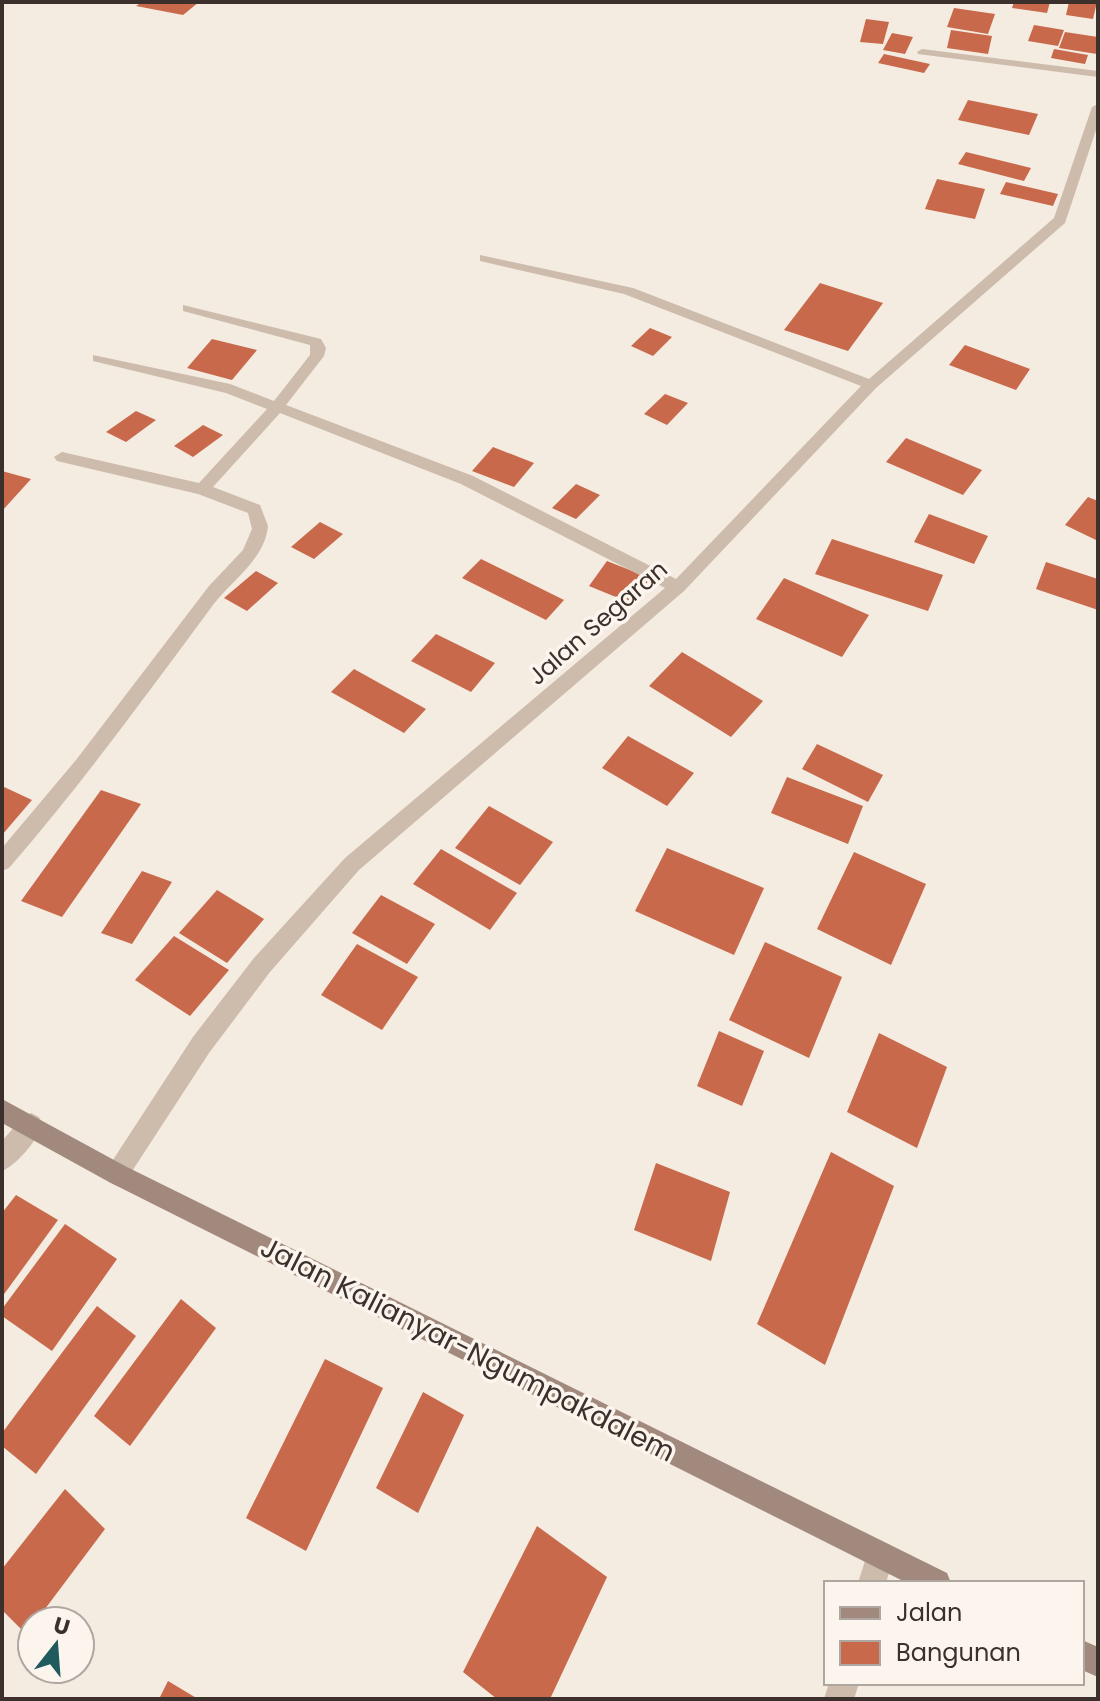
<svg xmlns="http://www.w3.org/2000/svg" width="1100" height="1701" font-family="Poppins,sans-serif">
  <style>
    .building { fill: #c8694b }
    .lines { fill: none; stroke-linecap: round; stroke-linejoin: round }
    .street { fill: #cdbbac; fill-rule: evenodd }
    .secondary { fill: #a18a7d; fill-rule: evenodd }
    .labels { text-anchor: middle; stroke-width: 7; stroke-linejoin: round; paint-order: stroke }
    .street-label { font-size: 24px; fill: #3b302b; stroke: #fbf5ee }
    .near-street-label { font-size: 28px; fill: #3b302b; stroke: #fbf5ee }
  </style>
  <rect width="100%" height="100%" fill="#f4ebe1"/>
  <!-- building -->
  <g class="building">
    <path d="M142 2H199L183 15 136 6Z"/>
    <path d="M1014 2H1050L1047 13 1012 8Z"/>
    <path d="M1069 2H1097L1093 19 1066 15Z"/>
    <path d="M954 8 995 14 988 34 947 27Z"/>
    <path d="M866 19 889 22 883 44 860 42Z"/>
    <path d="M1034 25 1064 30 1058 46 1028 41Z"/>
    <path d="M951 30 992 36 988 54 947 48Z"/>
    <path d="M1065 32 1098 37 1097 54 1059 48Z"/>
    <path d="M892 33 913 37 905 54 883 50Z"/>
    <path d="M1054 49 1088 55 1085 64 1051 58Z"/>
    <path d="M884 54 930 64 924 73 878 63Z"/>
    <path d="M968 100 1038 114 1029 135 958 120Z"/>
    <path d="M966 152 1031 168 1024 181 958 164Z"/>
    <path d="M937 179 985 189 975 219 925 209Z"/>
    <path d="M1006 182 1058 194 1053 206 1000 194Z"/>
    <path d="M820 283 883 303 848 351 784 330Z"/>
    <path d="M650 328 672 337 653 356 631 346Z"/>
    <path d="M212 339 257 350 232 380 187 368Z"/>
    <path d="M965 345 1030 369 1016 390 949 365Z"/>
    <path d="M665 394 688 403 667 425 644 414Z"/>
    <path d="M136 411 156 420 126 442 106 432Z"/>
    <path d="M203 425 223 435 193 457 174 446Z"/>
    <path d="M906 438 982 470 963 495 886 462Z"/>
    <path d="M493 447 534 463 514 487 472 471Z"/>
    <path d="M2 471 31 479 2 511Z"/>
    <path d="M576 484 600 495 576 519 552 508Z"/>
    <path d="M1088 497 1098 501V541L1065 525Z"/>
    <path d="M929 514 988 536 974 564 914 542Z"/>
    <path d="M320 522 343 534 314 559 291 547Z"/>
    <path d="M832 539 943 575 928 611 815 574Z"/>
    <path d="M481 559 564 600 546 620 462 578Z"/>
    <path d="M607 561 650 578 633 604 589 586Z"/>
    <path d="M1046 562 1098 579V610L1036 589Z"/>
    <path d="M256 571 278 583 247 611 224 598Z"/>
    <path d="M784 578 869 615 842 657 756 619Z"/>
    <path d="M436 634 495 663 471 692 411 661Z"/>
    <path d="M682 652 763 701 731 737 649 686Z"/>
    <path d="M354 669 426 709 404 733 331 692Z"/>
    <path d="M628 736 694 773 667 806 602 768Z"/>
    <path d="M817 744 883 775 868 802 802 769Z"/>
    <path d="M787 777 863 806 848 844 771 813Z"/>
    <path d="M2 786 32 800 2 835Z"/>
    <path d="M101 790 141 804 62 917 21 901Z"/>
    <path d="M489 806 553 842 520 885 455 848Z"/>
    <path d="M667 848 764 888 734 955 635 911Z"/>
    <path d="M441 849 517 893 490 930 413 884Z"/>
    <path d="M854 852 926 884 891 965 817 929Z"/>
    <path d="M142 871 172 882 132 944 101 933Z"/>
    <path d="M217 890 264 919 227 963 179 933Z"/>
    <path d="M381 895 435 924 407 964 352 933Z"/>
    <path d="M174 936 229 970 190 1016 135 980Z"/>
    <path d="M765 942 842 977 809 1058 729 1020Z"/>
    <path d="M357 944 418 977 382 1030 321 995Z"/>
    <path d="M719 1031 764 1051 742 1106 697 1086Z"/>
    <path d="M879 1033 947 1067 917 1148 847 1112Z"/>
    <path d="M831 1152 894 1186 825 1365 757 1324Z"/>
    <path d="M656 1163 730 1192 711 1261 634 1230Z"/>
    <path d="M16 1195 58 1220 2 1297V1213Z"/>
    <path d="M65 1224 117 1259 52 1351 2 1316V1309Z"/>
    <path d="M181 1299 216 1328 130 1446 94 1416Z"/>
    <path d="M97 1306 136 1336 36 1474 2 1446V1433Z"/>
    <path d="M325 1359 383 1388 306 1551 246 1518Z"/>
    <path d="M423 1392 464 1415 418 1513 376 1488Z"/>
    <path d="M65 1489 105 1529 36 1621H32L26 1634 2 1610V1569Z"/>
    <path d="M537 1526 607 1577 550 1699H497L463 1672Z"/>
    <path d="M168 1681 198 1699H159Z"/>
  </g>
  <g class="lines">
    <!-- street -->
    <g class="street">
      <path d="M922 49 1098 71V77L918 54 917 52Z"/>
      <path d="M1098 104V124L1065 223 876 388 684 591 359 870 270 972 209 1053 125 1182 117 1186 109 1182 105 1174 109 1166 193 1037 254 958 345 858 665 588 461 484 280 413 213 487 260 505 268 526C265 559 232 580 213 605 147 694 82 784 9 868L2 871V848L76 760 209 586 243 550 252 529 248 513 198 494 57 461 54 457 62 452 199 483 267 409 226 393 93 361V355L230 384 274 401 310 355V345L183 311V305L321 339 326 348 324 356 286 405 473 476 676 579 861 386 624 294 480 261V255L633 288 869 379 1054 218 1092 107Z"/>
      <path d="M31 1113 39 1117 43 1125C36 1141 18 1164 2 1171V1141L23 1117Z"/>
      <path d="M880 1541 890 1545 894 1555 886 1583H858L870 1545Z"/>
      <path d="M829 1683H859L854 1699H824Z"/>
    </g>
    <!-- secondary -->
    <g class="secondary">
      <path d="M2 1099 125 1166 947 1573 951 1583H907L109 1182 2 1123Z"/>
      <path d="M1082 1640 1098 1647V1677L1082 1670Z"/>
    </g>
  </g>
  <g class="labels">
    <!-- street labels -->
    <g class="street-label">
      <text transform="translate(598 623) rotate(-41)" y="8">Jalan Segaran</text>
    </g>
    <!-- near-street labels -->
    <g class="near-street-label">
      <text transform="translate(468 1349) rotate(27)" y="10">Jalan Kalianyar-Ngumpakdalem</text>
    </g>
  </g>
  <!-- border -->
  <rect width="1100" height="1701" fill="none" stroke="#3b302b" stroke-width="8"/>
  <!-- legend -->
  <rect x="824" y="1581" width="260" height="104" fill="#fbf5ee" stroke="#aea6a0" stroke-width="2"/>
  <rect x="840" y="1607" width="40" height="12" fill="#a18a7d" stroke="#aea6a0" stroke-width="2"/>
  <text x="896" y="1621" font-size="24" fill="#3b302b">Jalan</text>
  <rect x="840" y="1641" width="40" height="24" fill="#c8694b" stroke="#aea6a0" stroke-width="2"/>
  <text x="896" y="1661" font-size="24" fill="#3b302b">Bangunan</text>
  <!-- north arrow -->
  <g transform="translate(56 1645) rotate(17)"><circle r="38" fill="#fbf5ee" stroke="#aea6a0" stroke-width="2"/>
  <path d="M0-6L14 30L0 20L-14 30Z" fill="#1f5a5e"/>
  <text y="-12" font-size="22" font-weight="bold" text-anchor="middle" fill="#3b302b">U</text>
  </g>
</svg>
